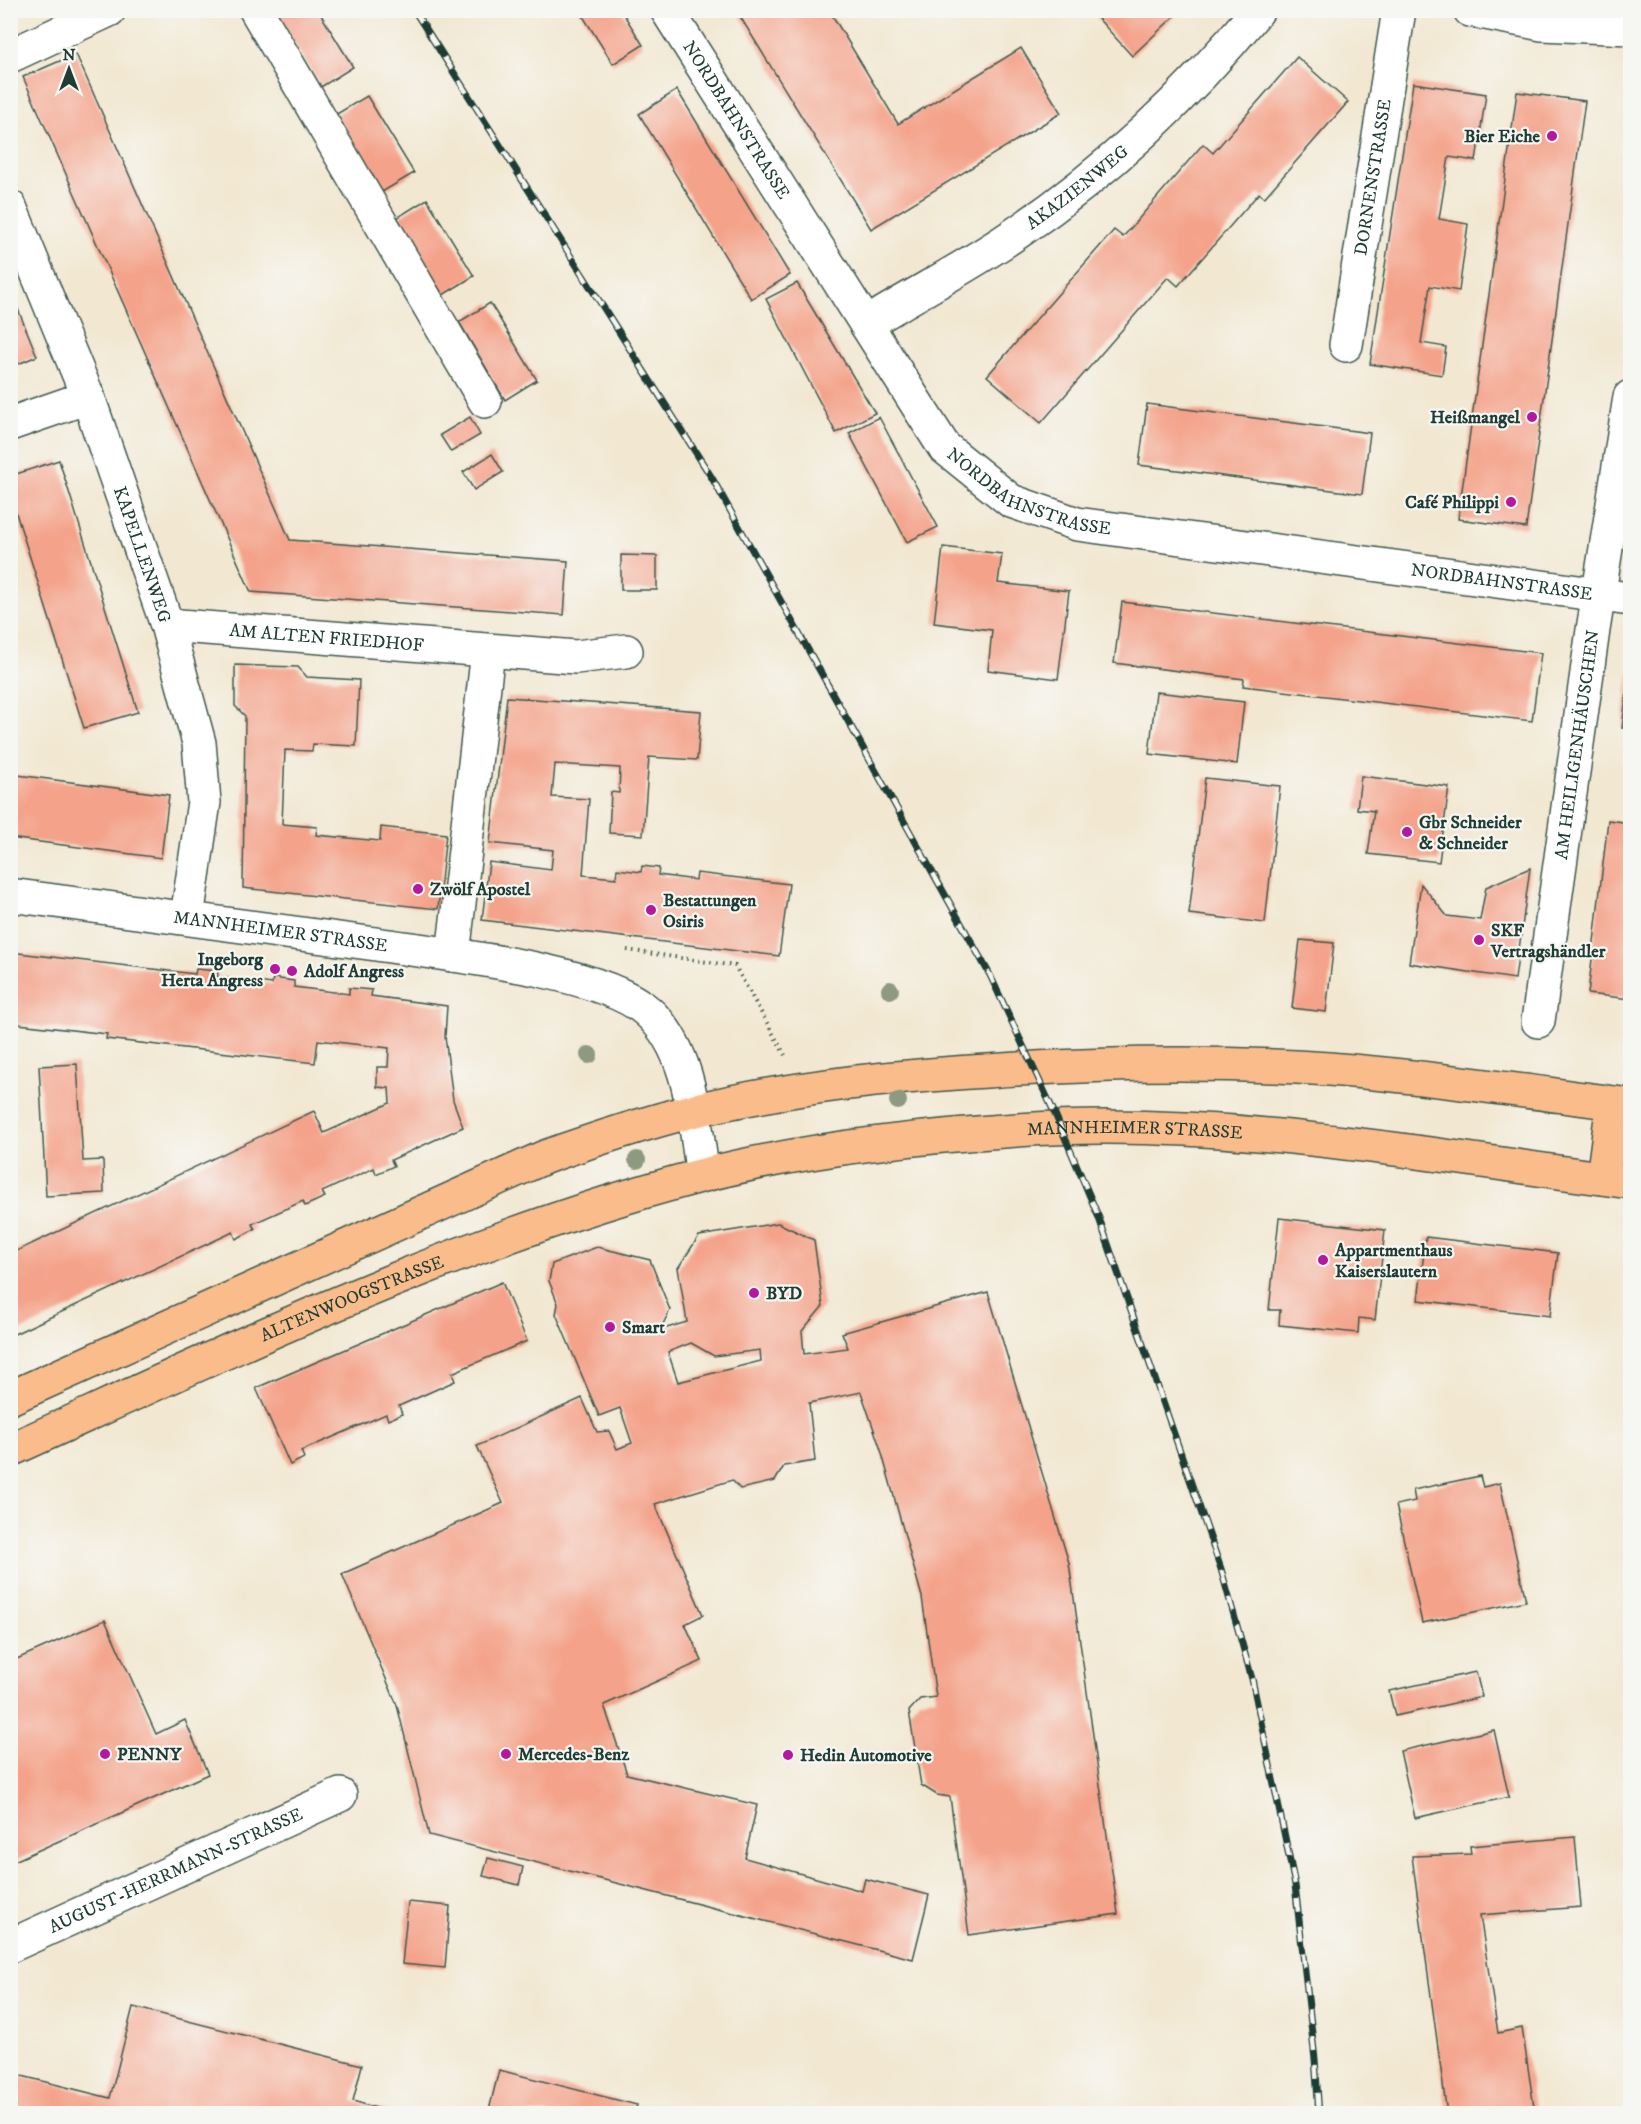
<svg xmlns="http://www.w3.org/2000/svg" width="1641" height="2124" font-family="'IM FELL DW Pica',serif">
  <style>
    .building { fill: #f4a38a; fill-rule: evenodd }
    .lines { fill: none; stroke-linecap: round; stroke-linejoin: round }
    .minor-casing { stroke: #3f574c; stroke-width: 36 }
    .major-casing { stroke: #3f574c; stroke-width: 36 }
    .path { stroke: #3f574c; stroke-width: 4; stroke-dasharray: 1.5 4.5; stroke-linecap: butt }
    .minor { stroke: #fff; stroke-width: 33 }
    .major { stroke: #fabc8b; stroke-width: 33 }
    .rail-casing { stroke: #1f3d34; stroke-width: 7 }
    .rail { stroke: #f6f6f2; stroke-width: 4.5; stroke-dasharray: 14; stroke-linecap: butt }
    .tree { fill: #8e9981 }
    .poi-dot { fill: #b5179e; stroke: #f6f6f2; stroke-width: 2 }
    .labels { text-anchor: middle; stroke-width: 4.5; stroke-linejoin: round; paint-order: stroke }
    .street-label { font-size: 18px; fill: #1f3d34; stroke: #f6f6f2 }
    .poi-label { font-size: 18px; font-weight: bold; fill: #1f3d34; stroke: #f6f6f2; text-anchor: start }
  </style>
  <rect width="100%" height="100%" fill="#f6f6f2"/>
  <filter id="ink" filterUnits="userSpaceOnUse"><feTurbulence type="fractalNoise" baseFrequency=".0167" numOctaves="2"/><feDisplacementMap in="SourceGraphic" scale="12" xChannelSelector="R" yChannelSelector="G"/><feConvolveMatrix kernelMatrix="1 2 1 2 8 2 1 2 1" color-interpolation-filters="sRGB"/></filter>
  <filter id="wash" filterUnits="userSpaceOnUse"><feTurbulence type="fractalNoise" baseFrequency=".008" numOctaves="4" result="noise"/><feDisplacementMap in="SourceGraphic" scale="24" xChannelSelector="R" yChannelSelector="G"/><feGaussianBlur stdDeviation="1.35" result="paint"/><feColorMatrix in="noise" values="0 0 0 0 0 0 0 0 0 0 0 0 0 0 0 0 0 1.4 0 .05"/><feComposite in="paint" operator="in"/></filter>
  <g filter="url(#wash)">
    <rect width="100%" height="100%" fill="#f2e8d2"/>
    <g id="blocks">
      <!-- building -->
      <g class="building">
        <path d="M274 10H318L353 67 321 87Z"/>
        <path d="M579 10H621L643 45 613 64Z"/>
        <path d="M736 10H829L898 124 1021 48 1061 113 871 229Z"/>
        <path d="M1098 10H1181L1132 56 1094 14Z"/>
        <path d="M76 54 290 540 568 561 564 615 251 592 23 77Z"/>
        <path d="M1297 57 1348 102 1264 198 1259 193 1178 286 1168 277 1041 423 987 376 1114 230 1123 237 1203 144 1213 153Z"/>
        <path d="M1413 83 1486 94 1476 161 1449 157 1439 219 1468 224 1459 291 1430 286 1421 343 1446 347 1442 375 1370 364Z"/>
        <path d="M677 90 790 275 751 299 639 114Z"/>
        <path d="M1517 92 1585 101 1526 528 1458 519Z"/>
        <path d="M367 96 414 173 382 192 335 115Z"/>
        <path d="M427 199 474 276 443 295 395 219Z"/>
        <path d="M797 283 875 413 836 433 766 299Z"/>
        <path d="M11 292 37 356 11 367Z"/>
        <path d="M490 303 537 380 505 400 459 322Z"/>
        <path d="M1147 404 1370 433 1362 494 1139 465Z"/>
        <path d="M470 417 480 435 451 452 440 435Z"/>
        <path d="M879 417 938 527 907 542 849 433Z"/>
        <path d="M492 454 503 472 474 490 463 472Z"/>
        <path d="M59 460 138 712 84 728 10 494V476Z"/>
        <path d="M943 547 1002 554 998 583 1069 591 1058 679 988 670 992 630 934 623Z"/>
        <path d="M621 555 657 556V590H621Z"/>
        <path d="M1122 602 1541 653 1532 721 1243 686 1244 679 1114 663Z"/>
        <path d="M235 665 298 667 307 677 359 680 356 746 313 744 312 751 285 750 282 824 317 827 316 835 380 841 381 827 446 834 438 909 243 888 245 716 235 706Z"/>
        <path d="M1629 673H1630V729L1622 728Z"/>
        <path d="M1156 692 1244 702 1237 764 1149 754Z"/>
        <path d="M507 697 701 711 697 760 649 757 643 835 609 833 611 792 619 793 620 768 555 764 552 797 589 799 583 875 616 878 617 869 641 872 642 866 659 868 658 875 696 880 697 873 789 884 779 956 482 920 489 862 551 870 553 850 490 843Z"/>
        <path d="M10 774 169 795 161 858 10 838Z"/>
        <path d="M1361 776 1449 787 1439 862 1368 854 1374 811 1357 809Z"/>
        <path d="M1205 778 1280 786 1265 923 1189 914Z"/>
        <path d="M1608 820 1630 823V999L1588 994Z"/>
        <path d="M1530 868 1515 979 1409 963 1421 884 1447 916 1480 920 1486 887Z"/>
        <path d="M1300 940 1334 943 1326 1012 1292 1008Z"/>
        <path d="M10 952 195 974 196 969 218 971 217 977 272 984 273 978 294 981V987L349 994V988L372 990 371 996 447 1006 445 1036 453 1100 463 1127 391 1160 394 1166 376 1174 374 1168 322 1192 325 1197 305 1206 303 1201 252 1224 255 1229 236 1239 233 1232 10 1336V1254L314 1111 324 1133 390 1103 389 1088 377 1087V1067H388L389 1048 318 1040 315 1063 106 1039 107 1034 10 1023Z"/>
        <path d="M77 1064 83 1161 103 1160 104 1193 46 1196 39 1066Z"/>
        <path d="M1279 1218 1385 1230 1375 1320 1359 1318 1358 1333 1279 1325 1280 1310H1269Z"/>
        <path d="M778 1223 814 1240 823 1306 802 1331 804 1354 848 1348 842 1333 988 1292 1069 1563 1118 1914 969 1935 950 1797 937 1795 921 1785 909 1711 920 1699 936 1697 922 1597 881 1450 861 1392 809 1403 815 1461 784 1466 775 1481 740 1489 732 1480 655 1504 703 1615 685 1624 702 1661 604 1705 627 1774 757 1805 745 1858 862 1891 865 1879 929 1895 913 1959 429 1835 397 1705 342 1574 503 1503 477 1446 582 1398 597 1432 609 1431 617 1449 632 1443 620 1408 599 1416 556 1314 558 1304 549 1281 552 1264 597 1247 650 1260 670 1310 660 1330 687 1322 678 1268 699 1236ZM691 1343 714 1356 760 1350 761 1361 678 1382 668 1352Z"/>
        <path d="M1426 1237 1558 1253 1550 1316 1418 1300Z"/>
        <path d="M502 1282 527 1341 452 1373 455 1381 399 1406 402 1414 388 1420 386 1414 301 1451 304 1458 290 1465 256 1388Z"/>
        <path d="M1480 1476 1483 1487 1500 1483 1526 1601 1422 1623 1396 1505 1415 1501 1413 1490Z"/>
        <path d="M105 1620 156 1734 185 1720 208 1774 10 1863V1662Z"/>
        <path d="M1476 1672 1482 1697 1395 1716 1389 1691Z"/>
        <path d="M1494 1730 1509 1797 1415 1818 1400 1751Z"/>
        <path d="M1575 1837 1581 1907 1480 1915 1498 2033 1522 2028 1535 2114H1447L1412 1856 1471 1854 1470 1846Z"/>
        <path d="M488 1858 523 1867 519 1885 483 1876Z"/>
        <path d="M408 1902 450 1906 445 1968 402 1964Z"/>
        <path d="M133 2007 362 2065 353 2101 397 2114H10V2073L110 2098Z"/>
        <path d="M499 2070 637 2105 634 2114H488Z"/>
      </g>
    </g>
  </g>
  <g filter="url(#ink)">
    <use href="#blocks" fill-opacity="0" stroke="#3f574c" stroke-width="1.5"/>
    <g class="lines">
      <!-- minor casing -->
      <g class="minor-casing">
        <g id="minor">
          <path d="M256 10 485 401"/>
          <path id="s1" d="M667 10 944 447 1011 501 1077 524 1630 599"/>
          <path d="M1470 10 1542 24 1630 28"/>
          <path d="M10 56 109 10"/>
          <path id="s2" d="M10 207 88 397 167 625 199 743 204 802 187 917"/>
          <path id="s3" d="M866 324C916 293 969 266 1018 232 1108 171 1189 94 1258 10"/>
          <path id="s4" d="M1346 345 1399 10"/>
          <path d="M10 424 88 397"/>
          <path id="s5" d="M167 625 576 657 626 651"/>
          <path id="s6" d="M10 895C132 911 254 927 376 944 441 954 599 969 647 1011 692 1050 694 1121 703 1175"/>
          <path d="M453 955 488 651"/>
          <path id="s7" d="M1538 1021 1593 630 1630 397"/>
          <path id="s8" d="M10 1946 340 1795"/>
        </g>
      </g>
      <!-- major casing -->
      <g class="major-casing">
        <g id="major">
          <path d="M1603 1178 1613 1103"/>
          <path d="M10 1398 545 1157C593 1140 642 1124 692 1111 789 1087 888 1077 987 1071 1101 1063 1215 1061 1329 1069 1430 1077 1530 1092 1630 1105"/>
          <path id="s9" d="M10 1450C235 1348 460 1239 700 1176 800 1150 915 1137 1017 1130 1223 1116 1428 1155 1630 1182"/>
        </g>
      </g>
      <!-- path -->
      <path class="path" d="M627 950 735 966 785 1055"/>
      <!-- minor -->
      <use href="#minor" class="minor"/>
      <!-- major -->
      <use href="#major" class="major"/>
      <!-- rail casing -->
      <g class="rail-casing">
        <path id="rail" d="M414 10 712 478 990 975 1055 1114 1099 1218 1221 1569 1252 1679 1295 1885 1315 2059 1319 2114"/>
      </g>
      <!-- rail -->
      <use href="#rail" class="rail"/>
    </g>
    <!-- trees -->
    <g class="tree">
      <circle cx="890" cy="990" r="9"/>
      <circle cx="589" cy="1055" r="9"/>
      <circle cx="898" cy="1101" r="9"/>
      <circle cx="637" cy="1160" r="9"/>
    </g>
  </g>
  <!-- markers -->
  <g class="poi-dot">
    <circle cx="1552" cy="136" r="6"/>
    <circle cx="1532" cy="417" r="6"/>
    <circle cx="1511" cy="502" r="6"/>
    <circle cx="1407" cy="832" r="6"/>
    <circle cx="418" cy="889" r="6"/>
    <circle cx="651" cy="910" r="6"/>
    <circle cx="1479" cy="940" r="6"/>
    <circle cx="275" cy="969" r="6"/>
    <circle cx="292" cy="971" r="6"/>
    <circle cx="1323" cy="1260" r="6"/>
    <circle cx="754" cy="1293" r="6"/>
    <circle cx="610" cy="1327" r="6"/>
    <circle cx="105" cy="1754" r="6"/>
    <circle cx="506" cy="1754" r="6"/>
    <circle cx="788" cy="1755" r="6"/>
  </g>
  <g class="labels">
    <!-- street labels -->
    <g class="street-label">
      <text dy="6" stroke="none"><textPath href="#s1" startOffset="130">NORDBAHNSTRASSE</textPath></text>
      <text dy="6" stroke="none"><textPath href="#s4" startOffset="170">DORNENSTRASSE</textPath></text>
      <text dy="6" stroke="none"><textPath href="#s3" startOffset="252">AKAZIENWEG</textPath></text>
      <text dy="6" stroke="none"><textPath href="#s1" startOffset="616">NORDBAHNSTRASSE</textPath></text>
      <text dy="6" stroke="none"><textPath href="#s2" startOffset="372">KAPELLENWEG</textPath></text>
      <text dy="6" stroke="none"><textPath href="#s1" startOffset="1102">NORDBAHNSTRASSE</textPath></text>
      <text dy="6" stroke="none"><textPath href="#s5" startOffset="160">AM ALTEN FRIEDHOF</textPath></text>
      <text dy="6" stroke="none"><textPath href="#s7" startOffset="279">AM HEILIGENHÄUSCHEN</textPath></text>
      <text dy="6" stroke="none"><textPath href="#s6" startOffset="273">MANNHEIMER STRASSE</textPath></text>
      <text dy="6" stroke="none"><textPath href="#s9" startOffset="1182">MANNHEIMER STRASSE</textPath></text>
      <text dy="6" stroke="none"><textPath href="#s9" startOffset="374">ALTENWOOGSTRASSE</textPath></text>
      <text dy="6" stroke="none"><textPath href="#s8" startOffset="182">AUGUST-HERRMANN-STRASSE</textPath></text>
    </g>
    <!-- poi labels -->
    <g class="poi-label">
      <text x="1540" y="142" text-anchor="end">Bier Eiche</text>
      <text x="1520" y="423" text-anchor="end">Heißmangel</text>
      <text x="1499" y="508" text-anchor="end">Café Philippi</text>
      <text x="1419" y="828">Gbr Schneider<tspan x="1419" dy="21">&amp; Schneider</tspan></text>
      <text x="430" y="895">Zwölf Apostel</text>
      <text x="663" y="906">Bestattungen<tspan x="663" dy="21">Osiris</tspan></text>
      <text x="1491" y="936">SKF<tspan x="1491" dy="21">Vertragshändler</tspan></text>
      <text x="263" y="965" text-anchor="end">Ingeborg<tspan x="263" dy="21">Herta Angress</tspan></text>
      <text x="304" y="977">Adolf Angress</text>
      <text x="1335" y="1256">Appartmenthaus<tspan x="1335" dy="21">Kaiserslautern</tspan></text>
      <text x="766" y="1299">BYD</text>
      <text x="622" y="1333">Smart</text>
      <text x="117" y="1760">PENNY</text>
      <text x="518" y="1760">Mercedes-Benz</text>
      <text x="800" y="1761">Hedin Automotive</text>
    </g>
  </g>
  <!-- margin -->
  <rect width="1641" height="2124" fill="none" stroke="#f6f6f2" stroke-width="36"/>
  <!-- north arrow -->
  <g transform="translate(69 69)" stroke="#f6f6f2" stroke-width="4.5" paint-order="stroke">
  <path d="M0-4.5L10 22L0 15L-10 22Z" fill="#1f3d34"/>
  <text y="-9" font-size="16" font-weight="bold" text-anchor="middle" fill="#1f3d34">N</text>
  </g>
</svg>
